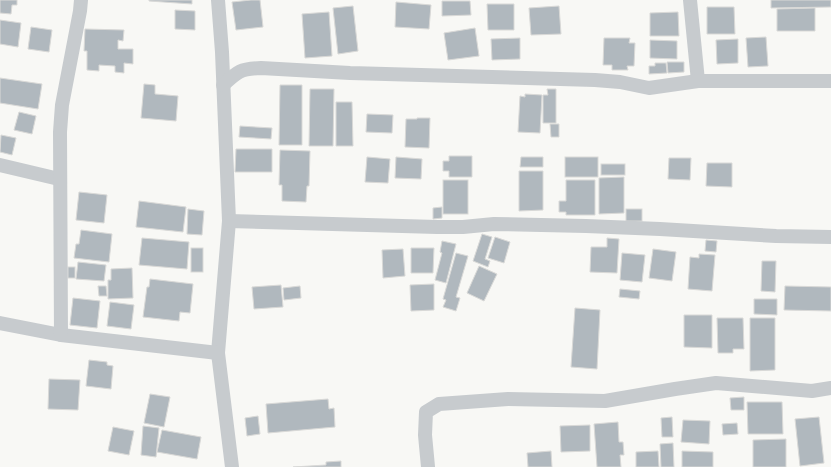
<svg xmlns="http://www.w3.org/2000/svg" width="831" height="467" font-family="'DejaVu Sans',sans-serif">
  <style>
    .building { fill: #b0b8be; stroke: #d9d9d7 }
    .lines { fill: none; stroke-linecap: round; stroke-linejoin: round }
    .minor { stroke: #c7cbce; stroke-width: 14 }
  </style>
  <rect width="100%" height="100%" fill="#f8f8f5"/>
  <!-- building -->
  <g class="building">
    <path d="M0 0H17V5H12L11 14 0 13Z"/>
    <path d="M149 0H192V4L149 1Z"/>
    <path d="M251 0H260L263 27 236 30 232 2Z"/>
    <path d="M771 0H831V7L771 8Z"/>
    <path d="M442 1H470L471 15 442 16Z"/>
    <path d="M396 2 431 5 429 29 395 27Z"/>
    <path d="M487 4H514V30H488Z"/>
    <path d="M353 6 358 51 338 54 333 8Z"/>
    <path d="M559 6 561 34 531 35 529 8Z"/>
    <path d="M707 7H734L735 34H707Z"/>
    <path d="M815 8V31H777V9Z"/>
    <path d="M175 10 195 11V30L175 29Z"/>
    <path d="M329 12 332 56 305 58 302 14Z"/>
    <path d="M678 12 679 36H650V13Z"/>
    <path d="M0 20 21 23 18 47 0 44Z"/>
    <path d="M31 27 52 30 49 52 28 49Z"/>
    <path d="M475 28 479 56 448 60 444 33Z"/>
    <path d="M85 29 124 30 123 41 118 40V49H133V64L124 63V73L115 72V66L99 65V71L87 70V51H84Z"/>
    <path d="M766 37 768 66 748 67 746 38Z"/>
    <path d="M520 38V59L492 60 491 39Z"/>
    <path d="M604 38H630L629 43H635L634 66H627L628 70H612V65H603Z"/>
    <path d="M738 39V63L717 64 716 40Z"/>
    <path d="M650 40 677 41V59L650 58Z"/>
    <path d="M667 62H684V72L668 73Z"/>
    <path d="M655 63H666L667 73 649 74V66H655Z"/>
    <path d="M0 78 42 84 38 109 0 103Z"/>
    <path d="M144 84 155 85V94L178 96 176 121 141 118Z"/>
    <path d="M280 85H302V145H279Z"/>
    <path d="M310 89H334L333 146H309Z"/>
    <path d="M547 89H556V123H543V95H548Z"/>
    <path d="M525 94 542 95 540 133 518 132 520 96 525 97Z"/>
    <path d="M336 102H352L353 146H336Z"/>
    <path d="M19 112 36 116 32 134 14 130Z"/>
    <path d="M367 114 393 115 392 133 366 132Z"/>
    <path d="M417 118H430L429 148 405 147 406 119H417Z"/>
    <path d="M550 124H559V137H551Z"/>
    <path d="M240 126 272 128 271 139 239 137Z"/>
    <path d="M1 135 16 138 12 155 0 152Z"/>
    <path d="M236 149H272V172H235Z"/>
    <path d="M280 150 310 151 309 186H307L306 202 282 201V185H279Z"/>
    <path d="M449 156H472V177H449V171H443V161H449Z"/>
    <path d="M367 157 390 159 388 183 365 182Z"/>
    <path d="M396 157 422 159 421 179 395 178Z"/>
    <path d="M521 157H543V167H520Z"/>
    <rect x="565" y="157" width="33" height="20"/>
    <path d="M669 158H691L690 180 668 179Z"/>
    <path d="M707 163H732V187L706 186Z"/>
    <rect x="601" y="164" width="24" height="11"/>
    <path d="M519 171H543V210L519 211Z"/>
    <path d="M624 177V213L599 214V178Z"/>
    <rect x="443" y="180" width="25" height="34"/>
    <path d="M566 180H595V215H566V212H559V201H566Z"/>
    <path d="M79 192 107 195 104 223 76 220Z"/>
    <path d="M139 201 186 207 183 232 136 227Z"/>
    <path d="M442 207V218L433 219V208Z"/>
    <path d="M188 209 204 211 202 235 187 234Z"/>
    <rect x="626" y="209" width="16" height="12"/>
    <path d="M81 230 112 234 109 262 74 258 76 244H79Z"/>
    <path d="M482 234 492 237 485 259 490 261 488 267 473 261Z"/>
    <path d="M495 237 510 242 504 263 488 258Z"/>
    <path d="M142 238 189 242 187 269 139 265Z"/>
    <path d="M607 238 619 239 617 273 590 272 591 247H607Z"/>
    <path d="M706 240 717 241 716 252 705 251Z"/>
    <path d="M442 241 456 244 446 283 435 280 442 253 440 252Z"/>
    <rect x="191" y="248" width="12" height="24"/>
    <path d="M411 248H434L433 273H411Z"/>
    <path d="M403 249 405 276 383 278 382 250Z"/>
    <path d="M653 249 676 252 672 281 649 278Z"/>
    <path d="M456 253 468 256 456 297 460 298 456 311 443 307 446 300 443 299Z"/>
    <path d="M622 253 645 255 642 282 620 280Z"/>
    <path d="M699 254 715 255 712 291 688 289 690 257 699 258Z"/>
    <path d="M762 261H776L775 292 761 291Z"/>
    <path d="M78 262 106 265 104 281 76 279Z"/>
    <path d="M479 266 497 274 484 301 467 293Z"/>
    <rect x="68" y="267" width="7" height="11"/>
    <path d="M132 268 133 298 108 299V280H111V269Z"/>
    <path d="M150 279 193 284 190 313 180 312 179 321 143 317 147 287H149Z"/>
    <path d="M434 284V310L411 311 410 285Z"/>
    <path d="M281 285 283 307 254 309 252 287Z"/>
    <path d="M98 286H106L107 296H99Z"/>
    <path d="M300 286 301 298 284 300 283 288Z"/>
    <path d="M785 286 831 287V311L784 310Z"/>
    <path d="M620 289 640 291 639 299 619 297Z"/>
    <path d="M73 298 100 301 97 328 70 325Z"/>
    <path d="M754 299H777V315L754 314Z"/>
    <path d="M110 302 134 305 131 329 107 326Z"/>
    <path d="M575 308 600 310 597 369 571 367Z"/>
    <path d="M684 315H712V348L684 347Z"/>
    <path d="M717 318H743L744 349H733V353H718Z"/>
    <path d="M750 318H775V370L750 371Z"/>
    <path d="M89 360 107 362V365L113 366 111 389 86 386Z"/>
    <path d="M49 379 80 380 78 410 48 409Z"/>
    <path d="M150 394 170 397 164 427 144 423Z"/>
    <path d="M744 397V410H731L730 398Z"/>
    <path d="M328 399 329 409 334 408 335 427 268 433 266 404Z"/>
    <path d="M747 402H782L783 434H748Z"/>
    <path d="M258 416 260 434 247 436 245 418Z"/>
    <path d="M672 417 673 437H662L661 418Z"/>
    <path d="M819 417 824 463 800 466 795 419Z"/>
    <path d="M683 420 710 421 709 444 681 442Z"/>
    <path d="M618 422 619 442H623L624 455H620L621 467H597L594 424Z"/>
    <path d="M737 423 738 434 723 435 722 424Z"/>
    <path d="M590 425V451L561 452 560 426Z"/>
    <path d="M143 426 159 428 156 457 141 455Z"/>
    <path d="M113 427 134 431 129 455 108 451Z"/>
    <path d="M162 430 201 437 197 459 157 452Z"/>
    <path d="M786 439V467H753V440Z"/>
    <path d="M673 443 674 467H661L660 444Z"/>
    <path d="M551 451 552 467H528L527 453Z"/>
    <path d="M658 451 659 467H636V452Z"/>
    <path d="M682 451 713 452V467H682Z"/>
    <path d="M341 461V467H293L326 465V462Z"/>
  </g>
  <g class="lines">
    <!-- minor -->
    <g class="minor">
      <path d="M218 0 222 52 229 221 218 353 232 467"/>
      <path d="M690 0 698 81"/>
      <path d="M223 85C238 71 240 69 261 68L350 73 595 80 620 82 649 88 698 81H831"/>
      <path d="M0 165 59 179"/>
      <path d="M229 221 437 227H463L494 224 586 226 660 229 776 236 831 237"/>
      <path d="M0 323 61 335 218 353"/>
      <path d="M61 335 60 132 62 105 80 11 81 0"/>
      <path d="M428 467 425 435 426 412 439 404 508 399 605 401 675 389 716 383 812 391 831 388"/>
    </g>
  </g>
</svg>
